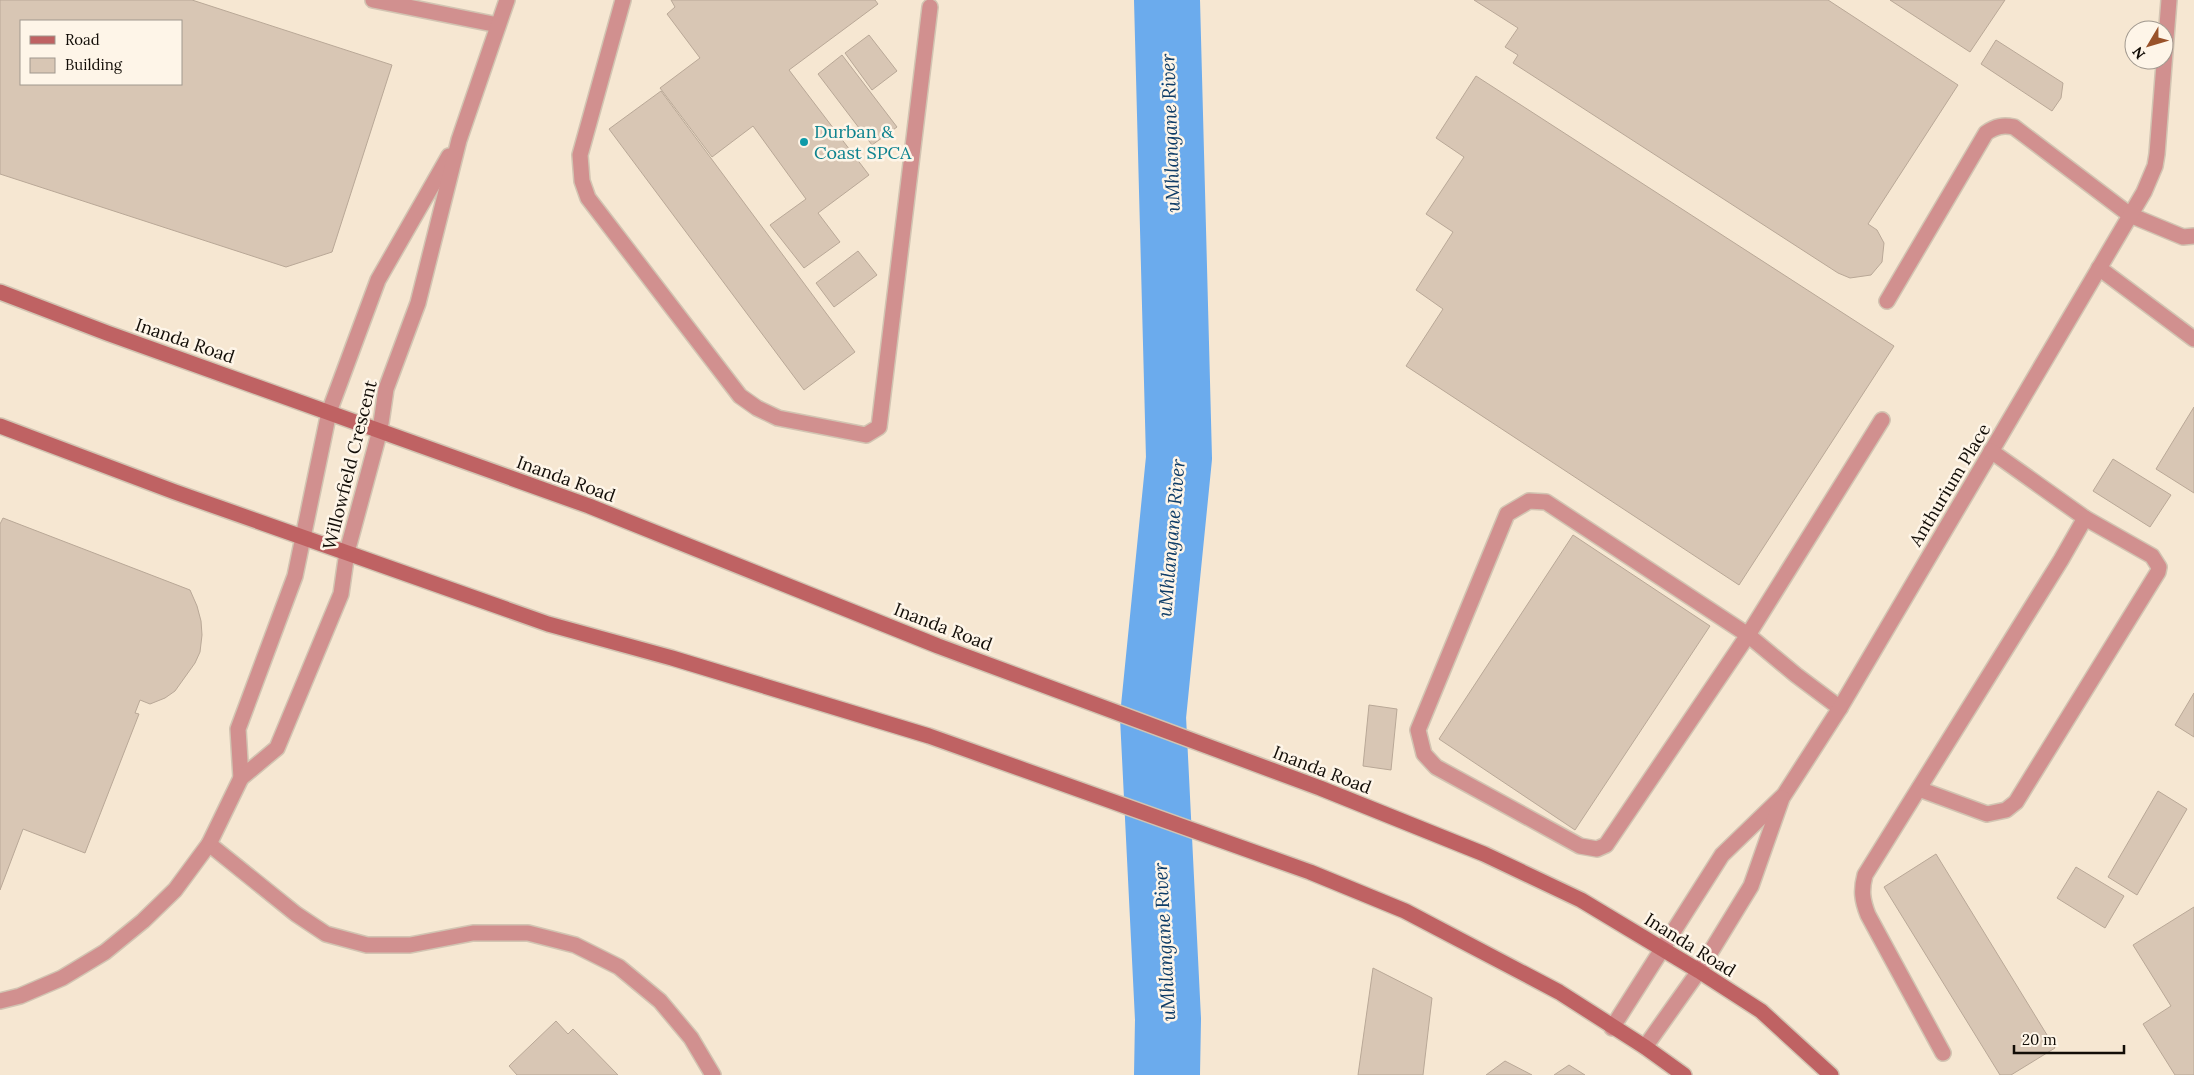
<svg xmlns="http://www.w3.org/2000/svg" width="2194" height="1075" font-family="Lora,serif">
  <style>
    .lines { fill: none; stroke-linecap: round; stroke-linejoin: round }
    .river { stroke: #6babed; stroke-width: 66 }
    .building { fill: #d8c6b4; stroke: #b9a897; fill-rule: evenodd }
    .lane-casing { stroke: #d2c4b2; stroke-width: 18 }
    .street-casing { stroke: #d2c4b2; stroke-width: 18 }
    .secondary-casing { stroke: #d2c4b2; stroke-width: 18 }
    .lane { stroke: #d1908f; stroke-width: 15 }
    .street { stroke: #d1908f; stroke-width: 15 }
    .secondary { stroke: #bf6263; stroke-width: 15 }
    .culture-dot { fill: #0f9aa8; stroke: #fef5e8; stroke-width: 2 }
    .labels { text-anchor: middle; stroke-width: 5; stroke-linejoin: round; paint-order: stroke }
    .culture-label { font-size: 18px; fill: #0d838f; stroke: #fef5e8; text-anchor: start }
    .street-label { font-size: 18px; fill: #120d07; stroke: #fef5e8 }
    .water-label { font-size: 19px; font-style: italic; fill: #0e3c67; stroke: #fef5e8 }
  </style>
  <rect width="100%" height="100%" fill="#f6e7d2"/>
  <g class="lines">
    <!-- river -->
    <path class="river" d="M1167 1075 1168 1019 1153 717 1179 458 1167 0"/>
  </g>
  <!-- building -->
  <g class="building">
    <path d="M0 0H192L392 65 332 252 286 267 0 174ZM21 21H181V84H21Z"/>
    <path d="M671 0H875L878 4 789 70 869 175 818 213 840 242 804 268 770 225 806 199 753 126 712 157 660 88 700 58 667 14 675 7Z"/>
    <path d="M1474 0H1828L1958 85 1868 224 1877 230 1884 243 1882 262 1871 275 1850 278 1838 273 1513 63 1518 55 1505 47 1518 28Z"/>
    <path d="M1890 0H2005L1970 52Z"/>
    <path d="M869 35 897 71 872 90 845 53Z"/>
    <path d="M1996 40 2063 83 2061 98 2052 111 1981 64Z"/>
    <path d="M842 55 897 127 872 145 818 74Z"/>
    <path d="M1476 76 1894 346 1739 585 1406 366 1443 309 1416 290 1453 232 1426 214 1464 157 1436 138Z"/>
    <path d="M661 91 855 352 804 390 609 129Z"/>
    <path d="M858 251 877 275 834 307 816 283Z"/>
    <path d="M2194 407V493L2156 469Z"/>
    <path d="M2113 459 2171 495 2150 527 2093 491Z"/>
    <path d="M3 518 190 590 197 606 201 621 202 635 200 652 195 663 175 691 165 698 150 704 140 700 135 713 139 714 85 853 23 829 0 890V524Z"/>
    <path d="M1573 535 1710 626 1575 830 1439 739Z"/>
    <path d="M2194 693V737L2175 725Z"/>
    <path d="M1369 705 1397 709 1391 770 1363 766Z"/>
    <path d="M2158 791 2187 809 2137 895 2108 877Z"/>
    <path d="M1936 854 2055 1048 2011 1075H2000L1884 887Z"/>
    <path d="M2076 867 2124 896 2105 928 2057 898Z"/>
    <path d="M2194 907V1075H2175L2143 1024 2171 1006 2133 945Z"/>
    <path d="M1373 968 1432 998 1423 1075H1358Z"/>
    <path d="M556 1021 568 1034 573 1029 618 1075H517L509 1066Z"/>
    <path d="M1505 1061 1532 1075H1486Z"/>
    <path d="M1569 1065 1585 1075H1554Z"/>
  </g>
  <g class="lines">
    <!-- lane casing -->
    <g class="lane-casing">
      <g id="lane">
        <path d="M373 0 498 25"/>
        <path d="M623 0 580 155 582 181 588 198 740 396 757 408 778 418 866 435 879 427 930 7"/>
        <path d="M2099 268 2194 339"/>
        <path d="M1887 301 1986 133C1996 126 2003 125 2014 127L2130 215 2183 237 2194 236"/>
        <path d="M1840 708 1796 675 1748 635 1606 845 1597 849 1580 846 1436 767 1424 754 1418 730 1507 514 1529 501 1546 502 1748 635 1882 420"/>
        <path d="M1919 789 1987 814 2006 810 2016 802 2158 572 2159 567 2152 556 2085 518"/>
        <path d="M1612 1028 1722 855 1784 795 1840 708 2144 192 2155 166 2157 154 2169 0"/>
        <path d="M1645 1047 1699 971 1751 886 1782 798"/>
        <path d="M1943 1053 1868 915C1862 900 1861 890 1865 875L2061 560 2085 518 1991 451"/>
      </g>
    </g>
    <!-- street casing -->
    <g class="street-casing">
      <g id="street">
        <path d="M241 778 238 729 295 576 329 412 378 280 449 156"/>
        <path d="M209 844 296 914 326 934 367 945H410L473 933H528L575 945 619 967 660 1001 691 1038 713 1075"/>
        <path d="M0 1001 20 996 62 978 105 952 143 921 175 890 209 844 241 778 277 748 341 594 347 552 380 430 386 389 418 303 459 140 507 0"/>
      </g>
    </g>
    <!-- secondary casing -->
    <g class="secondary-casing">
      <g id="secondary">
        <path d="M0 292 107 333 589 506 938 646 1320 788 1484 854 1581 900 1699 971 1761 1011 1831 1075"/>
        <path d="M0 426 175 492 548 624 672 658 929 736 1310 872 1405 911 1559 992 1645 1047 1684 1075"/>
      </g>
    </g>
    <!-- lane -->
    <use href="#lane" class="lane"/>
    <!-- street -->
    <use href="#street" class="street"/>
    <!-- secondary -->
    <use href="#secondary" class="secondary"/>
  </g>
  <!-- markers -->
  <circle class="culture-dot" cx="804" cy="142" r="5"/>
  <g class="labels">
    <!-- culture labels -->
    <g class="culture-label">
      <text x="814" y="138">Durban &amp;<tspan x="814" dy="21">Coast SPCA</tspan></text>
    </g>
    <!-- street labels -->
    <g class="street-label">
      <text transform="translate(185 341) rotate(19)" y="6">Inanda Road</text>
      <text transform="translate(350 465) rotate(-76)" y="6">Willowfield Crescent</text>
      <text transform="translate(566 479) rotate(20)" y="6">Inanda Road</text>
      <text transform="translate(1950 485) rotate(-59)" y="6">Anthurium Place</text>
      <text transform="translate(943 627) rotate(21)" y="6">Inanda Road</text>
      <text transform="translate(1322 770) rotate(21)" y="6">Inanda Road</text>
      <text transform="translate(1690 945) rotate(32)" y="6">Inanda Road</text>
    </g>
    <!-- water labels -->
    <g class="water-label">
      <text transform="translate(1170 133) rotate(-92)" y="7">uMhlangane River</text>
      <text transform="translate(1171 538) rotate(-85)" y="7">uMhlangane River</text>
      <text transform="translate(1164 942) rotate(-93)" y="7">uMhlangane River</text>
    </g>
  </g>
  <!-- legend -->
  <rect x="20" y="20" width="162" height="65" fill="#fef5e8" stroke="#a0988e"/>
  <rect x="30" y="36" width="25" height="8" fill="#bf6263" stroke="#a0988e"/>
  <text x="65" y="45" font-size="15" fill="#120d07">Road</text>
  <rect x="30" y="58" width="25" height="15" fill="#d8c6b4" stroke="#a0988e"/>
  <text x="65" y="70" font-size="15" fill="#120d07">Building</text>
  <!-- north arrow -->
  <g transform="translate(2149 45) rotate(232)"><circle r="24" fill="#fef5e8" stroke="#a0988e"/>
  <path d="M0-4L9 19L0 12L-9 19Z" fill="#99522a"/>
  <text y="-8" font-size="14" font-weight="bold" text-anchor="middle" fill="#120d07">N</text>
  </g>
  <!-- scale -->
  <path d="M2014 1045v8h110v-8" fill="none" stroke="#120d07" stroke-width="2.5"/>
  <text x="2022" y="1045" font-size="15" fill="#120d07" stroke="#fef5e8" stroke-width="4" paint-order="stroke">20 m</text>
</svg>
